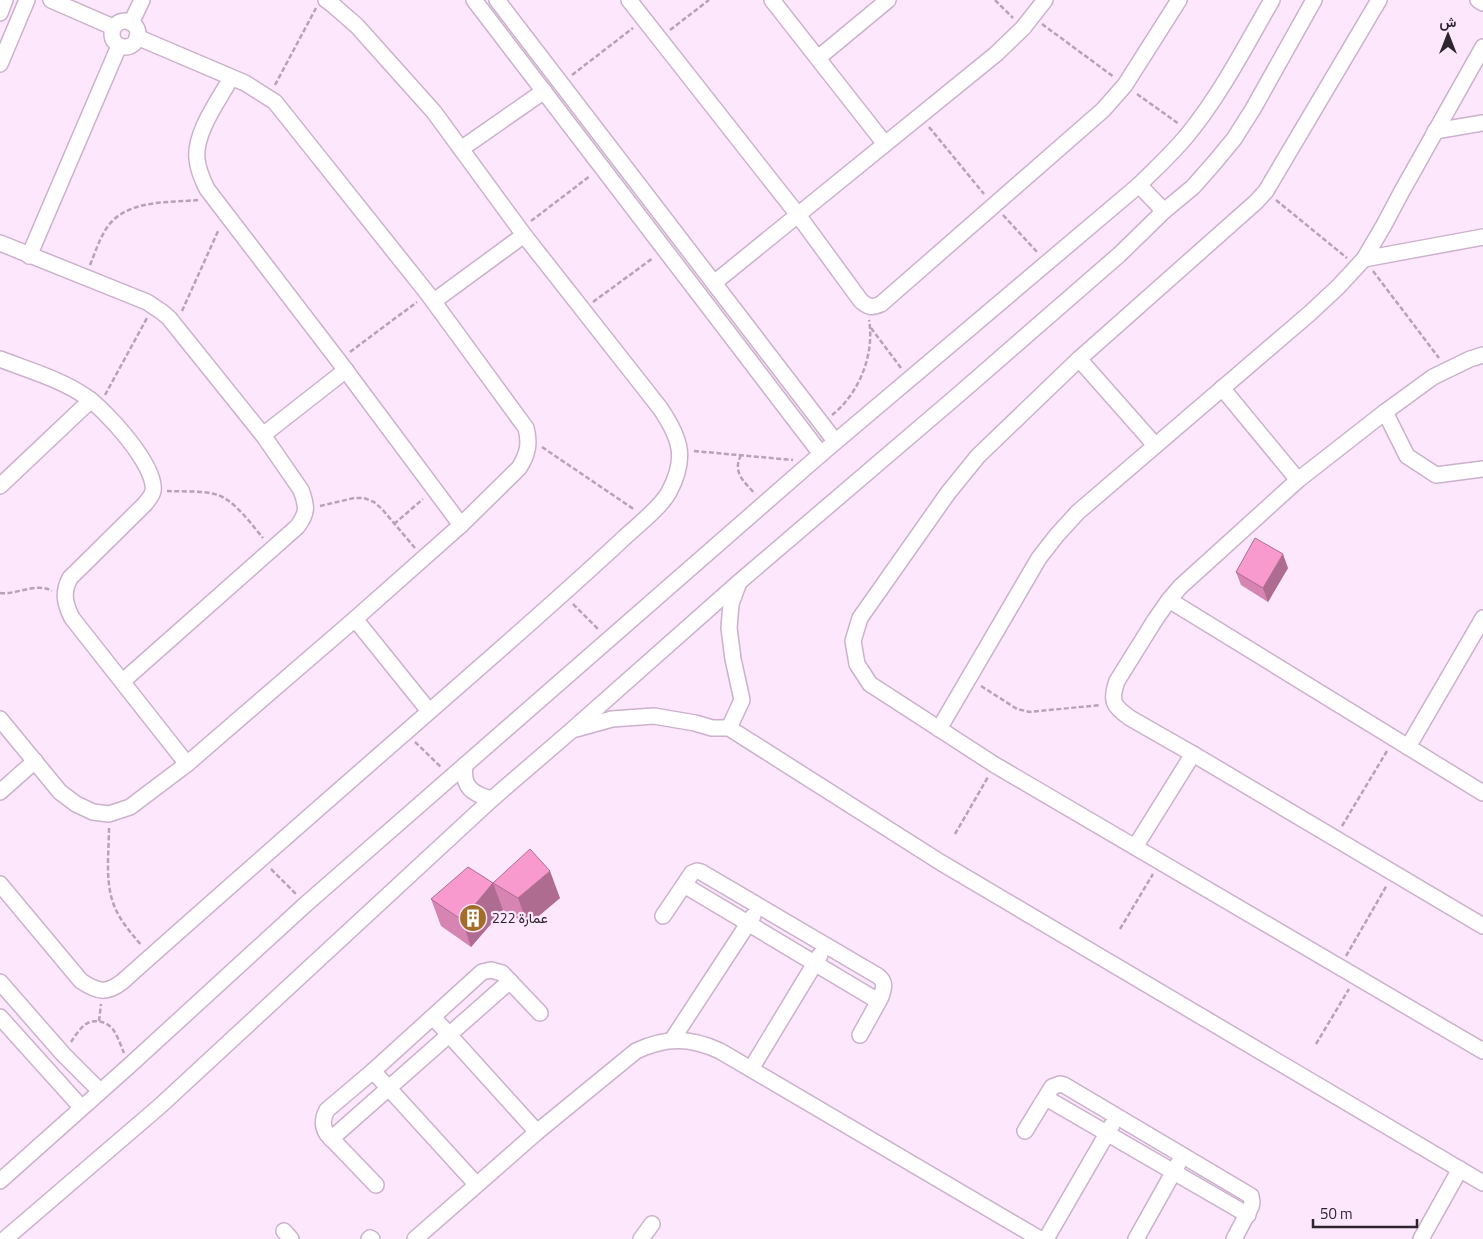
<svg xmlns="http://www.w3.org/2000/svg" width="1483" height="1239" font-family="'Titillium Web',Vazirmatn,sans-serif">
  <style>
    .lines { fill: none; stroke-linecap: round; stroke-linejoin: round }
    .minor-casing { stroke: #ccb1cc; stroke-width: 18 }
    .path { stroke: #b6a4b6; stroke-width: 2.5; stroke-dasharray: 5 2.5; stroke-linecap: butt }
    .minor { stroke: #fff; stroke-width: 15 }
    .wall { fill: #d684b2 }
    .shaded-wall { fill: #ae6c91 }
    .building { fill: #f99acf; stroke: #ae6c91 }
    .labels { text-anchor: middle; stroke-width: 4.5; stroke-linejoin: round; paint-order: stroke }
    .poi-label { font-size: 14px; fill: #2e242f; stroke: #fde7fd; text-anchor: start }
  </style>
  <rect width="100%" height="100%" fill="#fde7fd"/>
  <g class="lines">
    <!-- minor casing -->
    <g class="minor-casing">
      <g id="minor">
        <path d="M51 0 113 27"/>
        <path d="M474 0 821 454"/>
        <path d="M497 0 835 441"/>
        <path d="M629 0 798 215 861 301C868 307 872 308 881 304L1103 110 1125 85 1179 0"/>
        <path d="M772 0 885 144"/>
        <path d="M1379 0 1266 191 1256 202 1079 359 978 456 948 493 860 618 853 641 857 664 870 684 995 765 1483 1051"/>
        <path d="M1478 0 1483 3"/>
        <path d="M0 13 5 0"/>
        <circle cx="125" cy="34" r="13"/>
        <path d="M131 23 142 0"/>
        <path d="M818 58 888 0"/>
        <path d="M0 64 27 0"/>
        <path d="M231 78C219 100 194 133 197 159 198 170 202 179 207 189L338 360 461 525"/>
        <path d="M1435 131 1483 123"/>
        <path d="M461 149 544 91"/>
        <path d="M1139 185 1164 211"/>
        <path d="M0 243 147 302 162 312 169 318 263 435 301 490C307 506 308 513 297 527L123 681"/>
        <path d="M29 256 119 46"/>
        <path d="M1364 259 1483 237"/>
        <path d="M714 283 996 54 1023 28 1045 0"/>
        <path d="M434 301 524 235"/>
        <path d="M1483 355 1470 359 1433 377 1385 412 1298 480 1180 587 1169 600 1155 620 1117 681C1110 701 1113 706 1130 718L1193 754 1483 926"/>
        <path d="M0 359C28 370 60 379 85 396 105 409 157 466 153 491 152 496 148 500 145 504L70 578C62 593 65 604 72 618L187 764"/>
        <path d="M1079 359 1155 445"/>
        <path d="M1222 388 1298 480"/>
        <path d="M1385 412 1407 456 1436 475 1483 469"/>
        <path d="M263 435 346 370"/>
        <path d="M0 486 91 400"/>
        <path d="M1169 600 1483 793"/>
        <path d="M355 619 429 711"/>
        <path d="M0 719 60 792 76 804 93 812 109 814 130 807 187 764 355 619 461 525 519 468C528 454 530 443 526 428L428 294 275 102 245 83 137 37"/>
        <path d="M729 728 742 700 733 659 729 628 731 604 738 585"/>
        <path d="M576 729 612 719 654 716 695 723 712 728H729L940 862 1483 1183"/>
        <path d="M939 729 1039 558 1057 535 1078 512 1309 314 1338 287 1364 259 1384 225 1402 191 1483 47"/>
        <path d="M1408 747 1483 618"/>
        <path d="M465 765C462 787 472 794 492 799"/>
        <path d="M0 792 35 761"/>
        <path d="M1135 847 1193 754"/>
        <path d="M0 884 81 981C98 992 106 994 122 982 254 864 388 748 521 631 556 600 591 569 625 537 638 525 661 507 669 492 687 458 681 439 660 408L524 235 434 112 357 26 333 5 326 0"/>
        <path d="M684 885 878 1001"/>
        <path d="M663 916 692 873 697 871 701 872 878 976C886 982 884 988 881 997L860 1035"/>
        <path d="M0 982 63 1054 100 1091"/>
        <path d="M0 1017 81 1107"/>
        <path d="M433 1017 537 1132"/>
        <path d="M672 1040 753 916"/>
        <path d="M751 1069 820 955"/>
        <path d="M373 1071 476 1184"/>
        <path d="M1046 1098 1248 1215"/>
        <path d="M1025 1131 1052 1087 1060 1084 1064 1085 1251 1196 1252 1202 1251 1207 1234 1239"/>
        <path d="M331 1139 510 981"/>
        <path d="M0 1181 129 1066 306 904 821 454 1139 185C1156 168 1174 152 1189 133 1221 94 1247 43 1272 0"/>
        <path d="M376 1185 327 1134C322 1126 322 1119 327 1110L373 1071 482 972 491 970 502 973 540 1013"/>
        <path d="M284 1231 291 1239"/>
        <path d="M5 1239 160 1106 492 799 572 730 738 583 958 395 1120 254 1164 211 1193 187 1215 162 1234 139 1253 109 1314 0"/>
        <path d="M369 1239 370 1238 372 1239"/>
        <path d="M415 1239 537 1132 636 1051C666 1037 690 1037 720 1051L1040 1239"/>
        <path d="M641 1239 652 1224"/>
        <path d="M1046 1239 1112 1125"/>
        <path d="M1136 1239 1178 1164"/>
        <path d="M1421 1239 1460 1169"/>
      </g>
    </g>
    <!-- path -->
    <g class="path">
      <path d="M995 0 1013 18"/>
      <path d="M1042 24 1114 77"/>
      <path d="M670 30 709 0"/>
      <path d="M572 75 633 28"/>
      <path d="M275 85 316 8"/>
      <path d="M1137 94 1179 124"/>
      <path d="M929 127 984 194"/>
      <path d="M1276 200 1347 258"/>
      <path d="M1003 215 1038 253"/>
      <path d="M531 221 590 176"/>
      <path d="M90 265C95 253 99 240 106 229 125 199 167 203 198 200"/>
      <path d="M1373 271 1439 358"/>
      <path d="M593 302 653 258"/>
      <path d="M182 311 219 229"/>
      <path d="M871 328 901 368"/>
      <path d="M350 352 417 302"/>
      <path d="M105 395 147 318"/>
      <path d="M832 415C859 394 875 354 869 320"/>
      <path d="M542 447 635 510"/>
      <path d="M694 451 793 460"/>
      <path d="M741 455C732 473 744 481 755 494"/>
      <path d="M167 491C183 492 202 490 218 495 235 501 252 525 263 538"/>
      <path d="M320 506 354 498H364L374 502 382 509 415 548"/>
      <path d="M394 524 423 499"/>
      <path d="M0 593C17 595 36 582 52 591"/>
      <path d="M573 604 599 630"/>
      <path d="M981 686 1017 709 1030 712 1100 705"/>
      <path d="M415 742 442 768"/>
      <path d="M1342 826 1387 751"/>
      <path d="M109 828C109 854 104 885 116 910 122 923 132 934 141 945"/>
      <path d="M955 834 988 777"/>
      <path d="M271 869 297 895"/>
      <path d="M1120 929 1153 874"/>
      <path d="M1346 956 1387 885"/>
      <path d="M99 1021 101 1004"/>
      <path d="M71 1042C75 1036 80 1028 86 1024 95 1018 109 1022 114 1031 118 1037 121 1046 124 1053"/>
      <path d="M1316 1044 1349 989"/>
    </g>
    <!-- minor -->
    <use href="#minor" class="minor"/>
  </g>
  <!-- wall -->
  <g class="wall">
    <path d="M1288 568 1268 602 1241 585 1236 572Z"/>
    <path d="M493 883 560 898 528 925 503 910 471 947 441 926 431 899Z"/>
  </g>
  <!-- shaded-wall -->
  <g class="shaded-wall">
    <path d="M1283 554 1288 568 1268 602 1263 588Z"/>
    <path d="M550 871 560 898 528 925 518 898Z"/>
    <path d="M493 883 503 910 471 947 462 920Z"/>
  </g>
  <!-- building -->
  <g class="building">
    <path d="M1255 538 1283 554 1263 588 1236 572Z"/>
    <path d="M530 849 550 871 518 898 493 883 462 920 431 899 468 867 493 883Z"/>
  </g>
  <!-- icons -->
  <defs>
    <g id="building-disc" transform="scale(1.4375)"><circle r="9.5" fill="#a46c29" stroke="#fde7fd"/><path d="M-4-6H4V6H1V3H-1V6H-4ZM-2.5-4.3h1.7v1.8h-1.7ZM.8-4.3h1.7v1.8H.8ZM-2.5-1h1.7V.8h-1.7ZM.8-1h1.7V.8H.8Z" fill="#fff"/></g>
  </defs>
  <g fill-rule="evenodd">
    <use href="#building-disc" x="473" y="918"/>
  </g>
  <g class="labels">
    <!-- poi labels -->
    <g class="poi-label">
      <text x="492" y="923">عمارة 222</text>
    </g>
  </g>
  <!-- north arrow -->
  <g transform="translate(1448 35)" stroke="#fde7fd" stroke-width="4" paint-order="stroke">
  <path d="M0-4L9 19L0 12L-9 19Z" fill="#2e242f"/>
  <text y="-8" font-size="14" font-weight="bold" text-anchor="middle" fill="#2e242f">ش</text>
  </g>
  <!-- scale -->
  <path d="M1313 1219v8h104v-8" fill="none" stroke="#2e242f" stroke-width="2.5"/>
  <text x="1320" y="1219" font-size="15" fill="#2e242f" stroke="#fde7fd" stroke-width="4" paint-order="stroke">50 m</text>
</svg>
